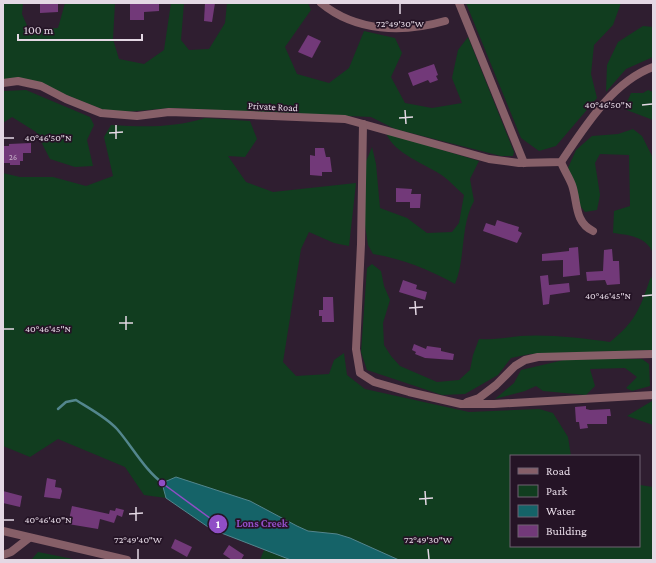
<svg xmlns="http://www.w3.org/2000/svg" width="656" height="563" font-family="'Crimson Pro',serif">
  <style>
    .green { fill: #113d1f }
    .water { fill: #156368; stroke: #53868d }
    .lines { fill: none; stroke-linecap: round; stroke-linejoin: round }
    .stream { stroke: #53868d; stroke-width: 2.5 }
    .building { fill: #723979 }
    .minor { stroke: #865f68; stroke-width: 8 }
    .ticks { fill: none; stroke: #e4d8e4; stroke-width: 1.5 }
    .labels { text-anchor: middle; stroke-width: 3.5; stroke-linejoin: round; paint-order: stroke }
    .number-label { font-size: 8px; fill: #c8b0c9 }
    .street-label { font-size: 10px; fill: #e4d8e4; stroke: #251426 }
    .ticks-label { font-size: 10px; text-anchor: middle; fill: #e4d8e4; stroke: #251426; stroke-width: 3.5; stroke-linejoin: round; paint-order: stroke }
    .leader { fill: none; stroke: #904ec6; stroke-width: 1.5 }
    .callout-dot { fill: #904ec6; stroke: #251426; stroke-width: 1.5 }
    .mark-label { font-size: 12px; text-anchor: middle; font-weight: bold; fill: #fff }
    .callout-label { font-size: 11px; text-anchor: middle; font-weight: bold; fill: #904ec6; stroke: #251426; stroke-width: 3.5; stroke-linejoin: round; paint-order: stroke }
  </style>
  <rect width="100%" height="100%" fill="#2f1e30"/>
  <!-- green -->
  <g class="green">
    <path d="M3 3H23L22 14 29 30 58 28 65 3H115L113 39 119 59 144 64 164 50 171 3H184L181 40 189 50 209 49 225 23 227 3H308L311 10 285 47 297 74 329 83 349 68 364 31 395 38 402 53 391 77 405 103 432 108 462 103 452 78 458 50 468 37 514 152 513 156H501L395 129 371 117 171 108 125 112 104 110 26 79 3 81Z"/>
    <path d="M466 3H621L613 25 594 45 591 74 597 98 556 146 539 151 521 138Z"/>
    <path d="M643 26 653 27V57L626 69 606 92 607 65 618 42Z"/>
    <path d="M26 90 90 117 94 125 87 140 93 166 75 167 50 159 36 132 12 117 3 123V91Z"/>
    <path d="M648 90 653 92V120L624 109 631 93H643Z"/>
    <path d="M205 118 250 121 257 139 245 157 228 156 246 182 273 192 356 183 349 246 334 243 309 232 301 249 283 362 296 376 329 374 334 360 344 353 347 375 365 389 469 412 539 409 553 413 568 437 571 456H511V546H639V483L640 485 653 487V560H399L350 538 337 534 308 531 297 526 250 501 163 483 166 498 144 495 125 467 58 439 30 457 3 446V173L20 177H53L86 186 113 176 104 137 111 125C144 127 173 128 205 118Z"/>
    <path d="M633 129 642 136 653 158V253C646 236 628 235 613 233L614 211 630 206 629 155 600 154 595 163 600 195 597 210 585 212 578 203 568 168 576 150 592 136 618 134Z"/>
    <path d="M386 133 479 161 470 179 474 201C460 226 466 257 455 284 428 269 403 259 373 254L368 245 365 225V164L372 147 376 164 380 208 407 218 427 233 452 232 459 223 464 195C457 189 450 181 443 176 426 164 394 154 386 133Z"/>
    <path d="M372 264 381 271 384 286 390 300 383 323 384 345 391 356 400 366 437 382 459 380 470 370 473 355 479 339C496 340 504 338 520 336 547 334 583 338 610 342 635 322 640 309 650 279L653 276V350L530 354 511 358 498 375 465 394 442 395 367 370 361 352 367 268Z"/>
    <path d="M568 359H642L649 364 650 386 632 391 626 388 637 377 625 368 590 369 595 386 586 395 543 391 536 386 525 391 495 399 514 383 521 370Z"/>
    <path d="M652 401 653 425 627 416Z"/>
    <path d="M264 550 291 560H260Z"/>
    <path d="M38 552 78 560H31Z"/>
  </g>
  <!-- water -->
  <path class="water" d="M176 477 250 501 297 526 308 531 337 534 350 538 399 560H291L211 529 166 498 162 483Z"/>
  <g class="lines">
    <!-- stream -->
    <path class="stream" d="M58 409 66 402 76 400C90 409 106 417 117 429 132 446 145 471 164 484"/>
  </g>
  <!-- building -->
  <g class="building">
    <path d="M40 3H58V12L40 13Z"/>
    <path d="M130 3H159V11L144 12V20H130Z"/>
    <path d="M205 3H215L212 22 204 21Z"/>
    <path d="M308 35 321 41 312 58 298 52Z"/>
    <path d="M434 64 438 75 436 76 438 80 430 83 428 80 413 86 408 73Z"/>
    <path d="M31 143V153H23V161H20V165H10V163H3V146H9V144Z"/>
    <path d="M315 148H324L326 157H330L332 172H322V176L310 175V155L315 156Z"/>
    <path d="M396 188 412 189 411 194H421L420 208H410V202H396Z"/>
    <path d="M497 220 519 227 518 231 522 233 517 243 483 231 486 223 495 226Z"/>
    <path d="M578 247 580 275 563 277V260L542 261V254L569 251V248Z"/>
    <path d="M612 249 613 261H619L620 284 607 285 605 280 587 281 586 272 603 271 604 250Z"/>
    <path d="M548 275 549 285 569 283 570 292 550 295 549 304 543 305 540 276Z"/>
    <path d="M403 280 417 285 416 289 427 292 425 300 399 292Z"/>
    <path d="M323 297H333L334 322H322V316H319V310H323Z"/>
    <path d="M414 344 426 349 427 346 441 348V351L454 354 453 360 425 358 415 354 416 352 412 350Z"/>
    <path d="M586 406V409L590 410 610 409 611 416H607V424H587L588 428 580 429 579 422H576L575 407Z"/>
    <path d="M47 478 56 480 55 487 61 488 62 491 60 499 44 497Z"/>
    <path d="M3 491 22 496 20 507 3 503Z"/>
    <path d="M72 506 109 514 110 510 115 511 116 508 124 510 122 517 117 515 114 523 100 519 98 529 68 524Z"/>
    <path d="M175 539 192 547 187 557 171 548Z"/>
    <path d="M229 545 244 555 241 560H232L223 554Z"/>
  </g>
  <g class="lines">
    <!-- minor -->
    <g class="minor">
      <path d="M321 3C356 32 403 33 445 21"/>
      <path d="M459 3 524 163"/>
      <path d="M3 83 18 81 41 86 66 99 101 113 137 116 169 112 225 114 345 119 489 159 519 163 561 162C584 128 612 82 653 67"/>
      <path d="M363 124 361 244 356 349 360 373 374 382 409 392 461 404H494L653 395"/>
      <path d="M561 162C564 170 569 177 572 185 578 202 574 222 593 231"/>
      <path d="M467 402 479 398 496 385 515 366 525 360 538 357 653 354"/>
      <path d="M3 531 127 560"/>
      <path d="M3 555 11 552 29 538"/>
    </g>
  </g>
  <!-- ticks -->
  <path class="ticks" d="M400 4V14M642 105 652 104M405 110 406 124M399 118 413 117M116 125V139M109 133 123 132M4 138H14M642 296 652 295M415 301 416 315M409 308 423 307M126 316V330M119 323H133M4 329H14M425 491 426 505M419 499 433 498M136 507V521M129 514 143 513M4 520H14M138 549V559M428 549 429 559"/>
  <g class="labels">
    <!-- number labels -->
    <g class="number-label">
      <text x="13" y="160">26</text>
    </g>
    <!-- street labels -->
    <g class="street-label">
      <text transform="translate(273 106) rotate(3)" y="4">Private Road</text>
    </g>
  </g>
  <g class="ticks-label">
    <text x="400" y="27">72°49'30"W</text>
    <text x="608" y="108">40°46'50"N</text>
    <text x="48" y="141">40°46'50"N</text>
    <text x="608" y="299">40°46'45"N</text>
    <text x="48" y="332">40°46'45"N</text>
    <text x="48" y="523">40°46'40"N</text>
    <text x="138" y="543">72°49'40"W</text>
    <text x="428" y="543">72°49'30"W</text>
  </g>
  <!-- callouts -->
  <path class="leader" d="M162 483L218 524"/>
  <g class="callout-dot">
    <circle cx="162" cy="483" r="4"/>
    <circle cx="218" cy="524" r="10"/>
  </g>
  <g class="mark-label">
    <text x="218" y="528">1</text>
  </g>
  <g class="callout-label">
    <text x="262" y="527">Lons Creek</text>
  </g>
  <!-- border -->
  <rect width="656" height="563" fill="none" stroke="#e4d8e4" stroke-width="8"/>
  <!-- legend -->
  <rect x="510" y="455" width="130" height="92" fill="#251426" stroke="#716272"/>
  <rect x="518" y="468" width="20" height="6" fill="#865f68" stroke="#716272"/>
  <text x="546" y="475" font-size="12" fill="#e4d8e4">Road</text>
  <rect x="518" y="485" width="20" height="12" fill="#113d1f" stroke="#716272"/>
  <text x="546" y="495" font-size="12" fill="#e4d8e4">Park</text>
  <rect x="518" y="505" width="20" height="12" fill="#156368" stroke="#716272"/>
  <text x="546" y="515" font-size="12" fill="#e4d8e4">Water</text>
  <rect x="518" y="525" width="20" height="12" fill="#723979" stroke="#716272"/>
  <text x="546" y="535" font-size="12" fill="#e4d8e4">Building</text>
  <!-- scale -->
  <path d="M18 34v6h124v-6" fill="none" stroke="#e4d8e4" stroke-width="2"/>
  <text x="24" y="34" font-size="12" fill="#e4d8e4" stroke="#251426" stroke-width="3" paint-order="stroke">100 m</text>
</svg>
